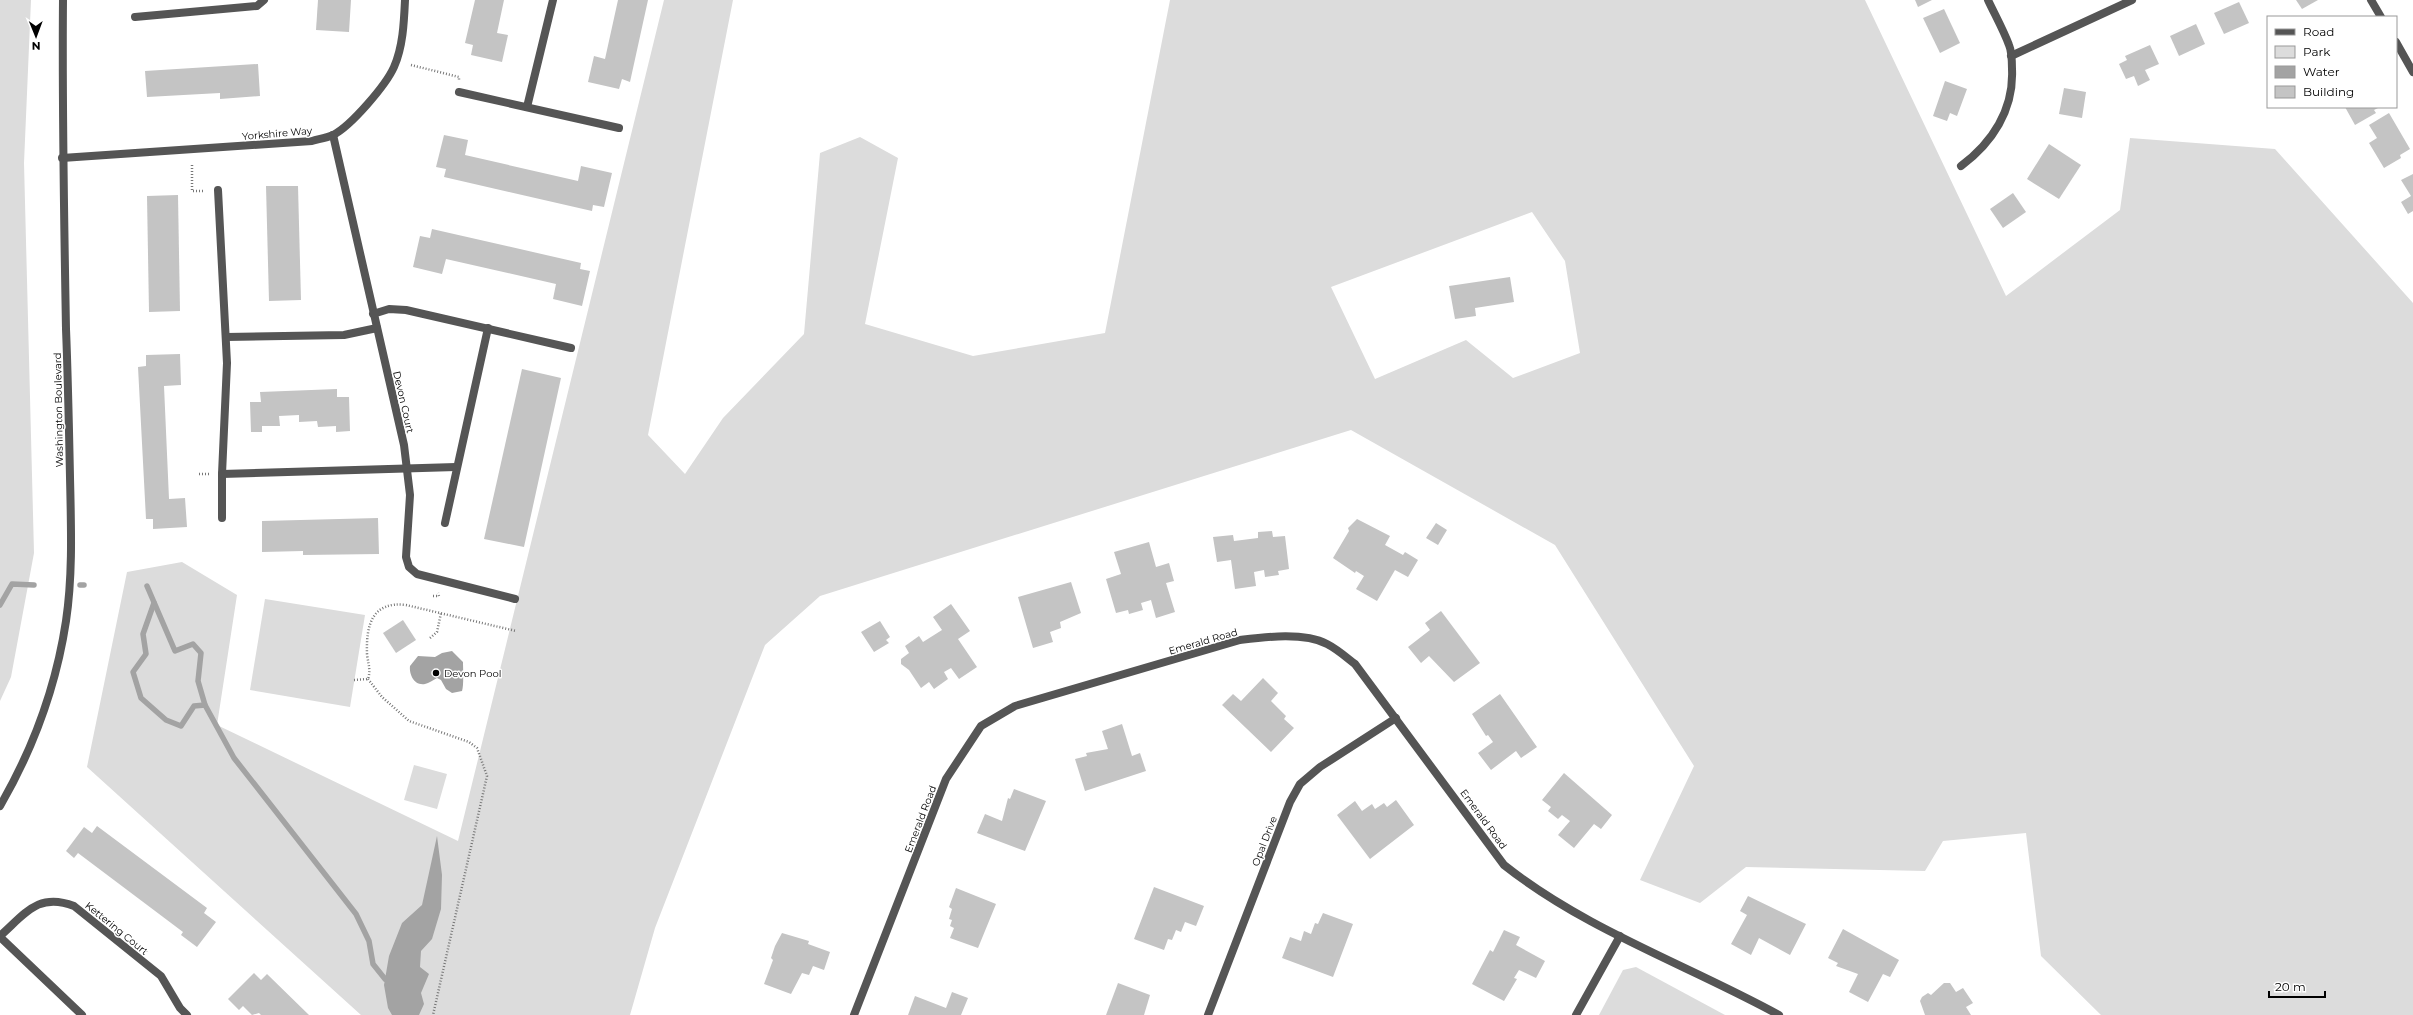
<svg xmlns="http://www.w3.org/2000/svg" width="2413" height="1015" font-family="Montserrat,sans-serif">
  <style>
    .green { fill: #dcdcdc; fill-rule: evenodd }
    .water { fill: #a3a3a3 }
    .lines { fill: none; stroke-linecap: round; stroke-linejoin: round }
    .stream { stroke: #a3a3a3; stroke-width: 5.5 }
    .building { fill: #c4c4c4 }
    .path { stroke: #777; stroke-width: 2.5; stroke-dasharray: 1 2; stroke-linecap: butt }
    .minor { stroke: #555; stroke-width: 8 }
    .tertiary { stroke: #555; stroke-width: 8 }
    .poi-dot { fill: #000; stroke: #fff; stroke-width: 1.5 }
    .labels { text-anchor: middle; stroke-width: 3; stroke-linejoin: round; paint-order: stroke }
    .street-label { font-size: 10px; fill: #000; stroke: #fff }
    .poi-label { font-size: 10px; fill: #000; stroke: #fff; text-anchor: start }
  </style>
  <rect width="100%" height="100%" fill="#fff"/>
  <!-- green -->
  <g class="green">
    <path d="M0 0H31L24 163 34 553 11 677 0 701Z"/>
    <path d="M664 0H733L648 435 685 474 723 418 804 334 820 153 860 137 898 158 865 324 973 356 1105 333 1170 0H1865L2006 296 2120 210 2130 138 2275 149 2413 303V1015H2101L2041 956 2026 833 1943 841 1925 871 1746 867 1700 903 1640 880 1694 766 1555 545 1351 430 820 596 765 645 655 928 630 1015H361L87 767 127 572 182 562 237 595 217 725 458 841ZM1532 212 1565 261 1580 353 1513 378 1466 340 1375 379 1331 287Z"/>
    <path d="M265 599 365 615 350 707 250 690Z"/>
    <path d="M414 765 447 774 437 809 404 800Z"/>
    <path d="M1636 967 1725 1015H1599L1623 970Z"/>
  </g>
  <!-- water -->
  <g class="water">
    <path d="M452 651 463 662C463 668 464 686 462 691L452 693 446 689 441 680 437 678C433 680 429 683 425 684 414 686 409 674 410 666L418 656 435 657 442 653Z"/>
    <path d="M437 836 442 875 441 909 432 939 421 951 420 967 429 974 421 993 424 1004 419 1015H392L388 1008 384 985 389 956 402 923 422 905Z"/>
  </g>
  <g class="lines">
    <!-- stream -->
    <g class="stream">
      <path d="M80 585H84"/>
      <path d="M147 586 175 651 193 644 201 653 198 681 205 705 234 758 356 914 369 941 373 964 385 979"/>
      <path d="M154 603 143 634 146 654 133 672 141 698 166 720 181 726 194 706 205 705"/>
      <path d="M0 605 12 584 34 585"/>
    </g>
  </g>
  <!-- building -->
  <g class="building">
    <path d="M318 0H351L349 32 316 30Z"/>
    <path d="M475 0H504L497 33 508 35 502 62 471 55 473 45 465 43Z"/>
    <path d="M618 0H648L630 82 622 79 619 89 588 82 594 56 605 59Z"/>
    <path d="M1915 0H1932L1918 7Z"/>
    <path d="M2296 0H2318L2302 9Z"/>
    <path d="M2239 2 2249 23 2224 34 2214 13Z"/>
    <path d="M1944 9 1960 43 1940 53 1923 18Z"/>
    <path d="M2196 24 2205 44 2179 56 2170 36Z"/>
    <path d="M2150 45 2159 64 2145 70 2150 80 2138 86 2134 76 2126 79 2119 64 2127 60 2125 56Z"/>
    <path d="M258 64 260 96 220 99V93L147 97 145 71Z"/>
    <path d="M1945 81 1967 89 1957 116 1950 113 1947 121 1933 116Z"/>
    <path d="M2064 88 2086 92 2082 118 2059 114Z"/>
    <path d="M2345 107H2380L2374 110 2376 113 2355 125Z"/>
    <path d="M2389 113 2410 149 2400 155 2401 158 2384 168 2369 143 2377 138 2369 125Z"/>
    <path d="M444 135 468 140 465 155 578 181 581 166 612 173 604 207 593 205 592 211 444 177 446 169 436 167Z"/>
    <path d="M2049 144 2081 165 2059 199 2027 179Z"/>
    <path d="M2413 174V211L2408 214 2401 202 2411 196 2401 180Z"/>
    <path d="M266 186H298L301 300 269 301Z"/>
    <path d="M2013 193 2026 212 2003 228 1990 209Z"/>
    <path d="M178 195 180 311 149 312 147 196Z"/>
    <path d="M432 229 581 263 580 269 590 271 582 306 553 299 556 284 446 259 442 274 413 267 420 236 430 238Z"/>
    <path d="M1510 277 1514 302 1475 308 1476 316 1455 319 1449 286Z"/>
    <path d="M180 354 181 385 164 386 169 499 185 498 187 527 153 529V519H146L138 367 146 366V355Z"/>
    <path d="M522 369 561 378 524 547 484 539Z"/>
    <path d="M337 389V397H349L350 431 336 432V426L318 427 317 421 299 422V415L279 416 280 426H262V432H251L250 402H261L260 392Z"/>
    <path d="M378 518 379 554 303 555V551L262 552V521Z"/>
    <path d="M1357 519 1390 536 1385 545 1403 555 1405 552 1418 560 1408 577 1395 570 1377 601 1356 589 1364 576 1356 571 1355 573 1333 558 1349 531 1348 528Z"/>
    <path d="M1436 523 1447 530 1438 545 1426 538Z"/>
    <path d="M1272 531 1273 537 1285 536 1289 569 1278 571 1279 575 1265 577 1264 570 1254 572 1256 586 1235 589 1231 560 1217 562 1213 537 1233 535 1234 541 1258 538V532Z"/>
    <path d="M1149 542 1156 567 1169 563 1174 581 1166 583 1175 612 1156 618 1151 600 1141 603 1143 610 1129 614 1128 610 1116 613 1106 579 1121 574 1114 552Z"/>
    <path d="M1071 582 1081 613 1060 622 1061 628 1050 632 1053 642 1033 648 1018 597Z"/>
    <path d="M951 604 970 631 958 639 977 667 959 679 951 668 944 672 948 679 934 689 929 682 921 688 909 670 901 664V659L909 653 905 646 919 636 923 642 942 630 933 617Z"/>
    <path d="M1441 611 1480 663 1454 682 1429 656 1421 663 1408 647 1430 630 1425 623Z"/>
    <path d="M403 620 416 640 396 653 383 633Z"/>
    <path d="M880 621 890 637 886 640 889 643 874 652 861 632Z"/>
    <path d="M1263 678 1278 693 1271 701 1286 716 1284 719 1294 728 1271 752 1222 705 1233 694 1241 701Z"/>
    <path d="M1500 694 1537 747 1521 758 1516 751 1491 770 1478 753 1493 742 1488 735 1486 736 1472 714Z"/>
    <path d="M1122 724 1132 756 1140 753 1146 771 1085 791 1075 759 1087 756 1086 753 1108 749 1102 731Z"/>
    <path d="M1564 773 1612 815 1601 829 1594 824 1574 848 1558 835 1570 821 1562 815 1558 819 1548 811 1551 807 1542 800Z"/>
    <path d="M1014 789 1046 801 1025 851 977 833 985 814 1002 821 1008 798 1010 799Z"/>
    <path d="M1396 800 1414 825 1370 859 1337 815 1355 801 1362 811 1372 804 1375 809 1384 803 1387 807Z"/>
    <path d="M97 826 207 908 204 913 216 922 197 947 181 935 183 932 78 853 74 858 66 851 84 827 92 833Z"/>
    <path d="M1154 887 1204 906 1196 926 1185 922 1181 932 1176 930 1172 940 1168 939 1164 950 1134 939Z"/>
    <path d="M956 888 996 904 978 948 950 938 954 928 950 926 952 920 949 919 952 909 949 907Z"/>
    <path d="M1748 896 1806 924 1790 955 1759 938 1751 955 1731 944 1747 915 1740 911Z"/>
    <path d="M1323 913 1353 924 1333 977 1282 958 1290 937 1301 941 1304 931 1311 934 1315 923 1318 924Z"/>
    <path d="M1843 929 1899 960 1890 977 1883 974 1868 1002 1849 992 1858 974 1836 966 1838 963 1828 958Z"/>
    <path d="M1504 930 1520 937 1516 945 1545 961 1536 978 1519 970 1514 978 1517 979 1504 1001 1472 984 1490 950 1493 952Z"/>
    <path d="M782 933 809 941 808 944 830 952 824 970 813 966 809 975 802 973 791 994 764 984 773 960 771 958 775 946Z"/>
    <path d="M254 973 261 980 267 974 309 1015H261L259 1013 252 1015 243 1006 239 1010 228 999Z"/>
    <path d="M1118 983 1150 995 1144 1015H1106Z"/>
    <path d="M1944 983H1950L1956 992 1963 988 1973 1003 1966 1007 1971 1015H1925L1920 1001 1922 997 1928 993 1931 995Z"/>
    <path d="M952 992 968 998 961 1015H908L915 996 946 1008Z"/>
  </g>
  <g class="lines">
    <!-- path -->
    <g class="path">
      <path d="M411 65 459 77V80"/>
      <path d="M192 165V191H205"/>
      <path d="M199 474H209"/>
      <path d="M433 596H439L438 593"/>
      <path d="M430 638 437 632 441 613"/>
      <path d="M368 679 382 697 409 721 469 742 477 748 487 776 433 1015"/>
      <path d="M354 680 368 679C371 670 368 663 367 654 366 625 372 601 406 605L516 631"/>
    </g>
    <!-- minor -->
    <g class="minor">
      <path d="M2371 0 2381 17"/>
      <path d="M135 17 257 6 264 0"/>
      <path d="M2396 42 2413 72"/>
      <path d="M2011 56 2132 0"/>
      <path d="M459 92 619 128"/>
      <path d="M527 107 553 0"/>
      <path d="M333 135 404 445 410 495 406 557 409 567 417 574 515 599"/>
      <path d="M62 158 312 141C319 139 326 138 333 135 351 126 386 85 394 67 403 47 404 22 405 0"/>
      <path d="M1961 166C1992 143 2014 110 2012 69 2012 61 2012 52 2009 45 2003 29 1995 15 1988 0"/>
      <path d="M218 190 227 363 222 474V518"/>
      <path d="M373 314 389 309 406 310 571 348"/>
      <path d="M226 337 344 335 377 328"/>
      <path d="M222 474 456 467"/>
      <path d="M445 523 488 328"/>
      <path d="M0 936C25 914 38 892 74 906L161 976 180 1008 187 1015"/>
      <path d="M0 937 82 1015"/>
      <path d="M854 1015 946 779 981 726 1015 706 1240 640C1265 637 1304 632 1327 644 1337 649 1346 657 1355 664L1504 865C1586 930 1688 965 1779 1015"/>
      <path d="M1208 1015 1290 802 1300 784 1320 767 1396 718"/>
      <path d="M1576 1015 1620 936"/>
    </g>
    <!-- tertiary -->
    <path class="tertiary" d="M0 806C33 749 56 687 66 621 73 574 71 525 70 477 69 428 68 379 66 329 64 219 62 110 63 0"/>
  </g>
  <!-- markers -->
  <circle class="poi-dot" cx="436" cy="673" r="4"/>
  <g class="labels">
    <!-- street labels -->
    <g class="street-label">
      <text transform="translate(277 133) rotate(-5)" y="4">Yorkshire Way</text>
      <text transform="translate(404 402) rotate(77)" y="4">Devon Court</text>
      <text transform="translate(58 410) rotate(-91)" y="4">Washington Boulevard</text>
      <text transform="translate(1203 641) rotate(-16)" y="4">Emerald Road</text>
      <text transform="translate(920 819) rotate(-69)" y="4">Emerald Road</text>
      <text transform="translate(1484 819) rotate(54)" y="4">Emerald Road</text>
      <text transform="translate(1264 841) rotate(-69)" y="4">Opal Drive</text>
      <text transform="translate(117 928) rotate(39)" y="4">Kettering Court</text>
    </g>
    <!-- poi labels -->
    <g class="poi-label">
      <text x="444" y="677">Devon Pool</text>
    </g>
  </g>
  <!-- legend -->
  <rect x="2267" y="16" width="130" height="92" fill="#ffffff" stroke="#999999"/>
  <rect x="2275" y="29" width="20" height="6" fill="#555555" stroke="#999999"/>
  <text x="2303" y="36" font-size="12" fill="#000000">Road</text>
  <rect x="2275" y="46" width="20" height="12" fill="#dcdcdc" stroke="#999999"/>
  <text x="2303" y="56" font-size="12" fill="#000000">Park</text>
  <rect x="2275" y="66" width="20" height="12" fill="#a3a3a3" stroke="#999999"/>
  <text x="2303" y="76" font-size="12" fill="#000000">Water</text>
  <rect x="2275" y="86" width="20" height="12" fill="#c4c4c4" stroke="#999999"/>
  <text x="2303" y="96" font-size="12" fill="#000000">Building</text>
  <!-- north arrow -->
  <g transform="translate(36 36) rotate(179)" stroke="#ffffff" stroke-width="3" paint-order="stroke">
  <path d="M0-3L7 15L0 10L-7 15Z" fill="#000000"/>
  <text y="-6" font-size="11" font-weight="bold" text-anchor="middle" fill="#000000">N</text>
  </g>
  <!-- scale -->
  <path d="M2269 991v6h56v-6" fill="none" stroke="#000000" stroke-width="2"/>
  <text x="2275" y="991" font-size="12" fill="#000000" stroke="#ffffff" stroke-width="3" paint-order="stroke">20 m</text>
</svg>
